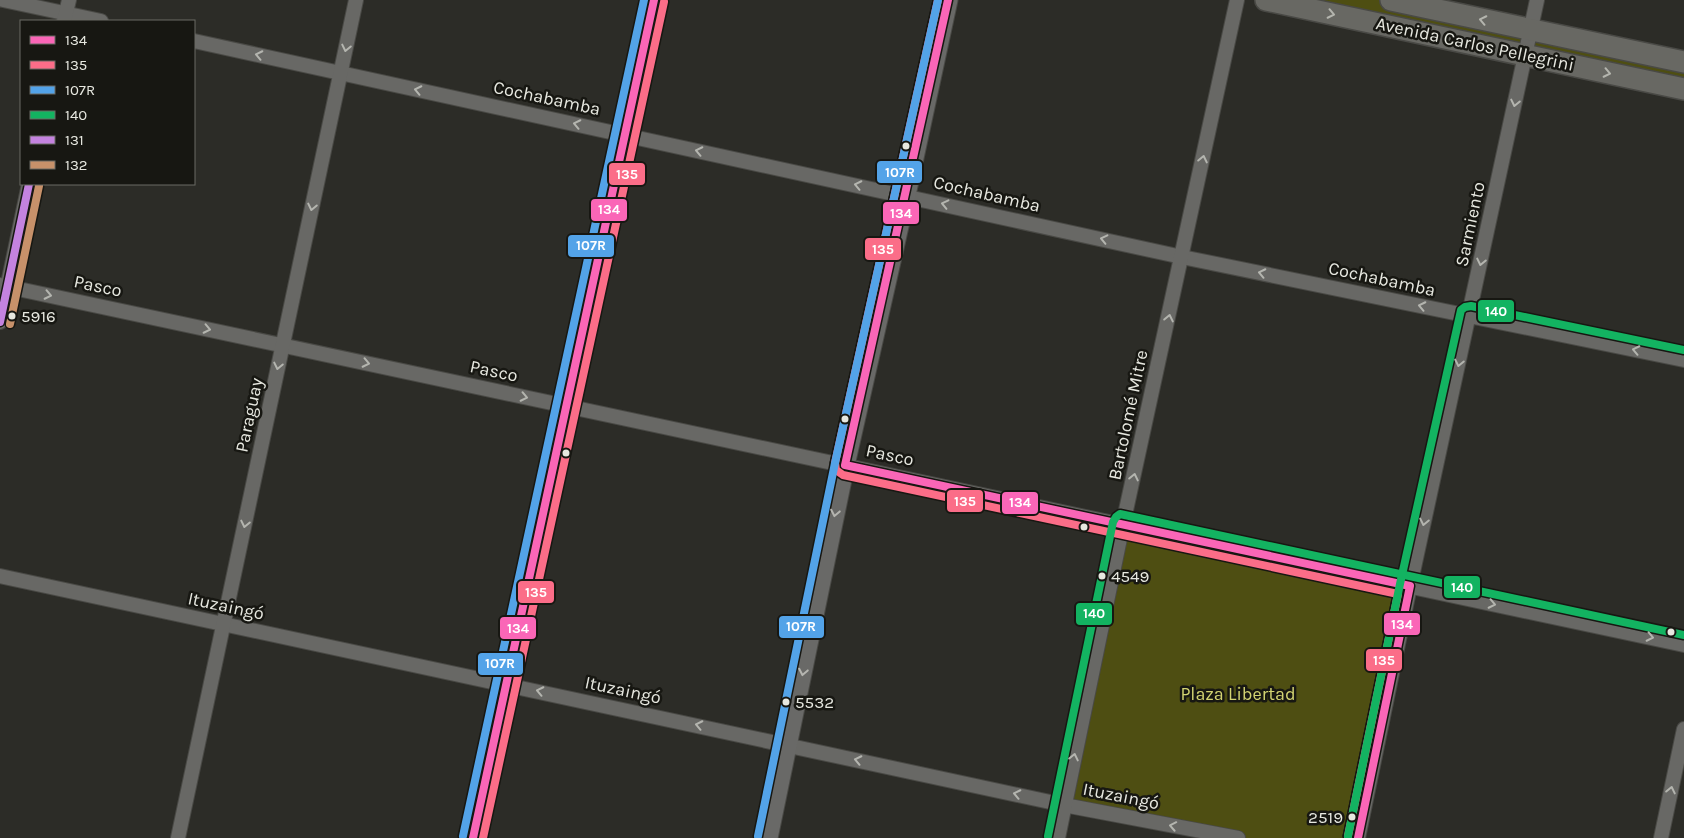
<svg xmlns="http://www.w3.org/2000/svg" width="1684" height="838" font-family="Karla,sans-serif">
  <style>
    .green { fill: #4e4e12 }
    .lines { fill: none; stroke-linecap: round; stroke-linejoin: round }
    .minor-casing { stroke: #494945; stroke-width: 16 }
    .secondary-casing { stroke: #494945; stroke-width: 21 }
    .primary-casing { stroke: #494945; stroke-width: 24 }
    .minor { stroke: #686865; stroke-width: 14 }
    .secondary { stroke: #696967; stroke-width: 19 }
    .primary { stroke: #686863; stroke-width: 21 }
    .bus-1-casing { stroke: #171712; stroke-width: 11 }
    .bus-2-casing { stroke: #171712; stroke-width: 11 }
    .bus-3-casing { stroke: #171712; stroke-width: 11 }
    .bus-4-casing { stroke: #171712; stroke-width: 11 }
    .bus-5-casing { stroke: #171712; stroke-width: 11 }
    .bus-6-casing { stroke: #171712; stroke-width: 11 }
    .bus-1 { stroke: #fa66b7; stroke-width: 8 }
    .bus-2 { stroke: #fb6d88; stroke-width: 8 }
    .bus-3 { stroke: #53a3e8; stroke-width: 8 }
    .bus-4 { stroke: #13b361; stroke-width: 8 }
    .bus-5 { stroke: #c483df; stroke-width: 8 }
    .bus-6 { stroke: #c7916a; stroke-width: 8 }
    .oneway { stroke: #b4b5ae }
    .oneway2 { stroke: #b4b5af }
    .oneway3 { stroke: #b5b5b0 }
    .bus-dot { fill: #e7e8e0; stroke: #171712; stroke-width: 2 }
    .labels { text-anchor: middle; stroke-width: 5; stroke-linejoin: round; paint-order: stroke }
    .bus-label { font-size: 17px; fill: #e7e8e0; stroke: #171712; text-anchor: start }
    .street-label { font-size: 18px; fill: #e7e8e0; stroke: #171712 }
    .park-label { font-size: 18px; fill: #d3d472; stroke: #171712 }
    .line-badge { stroke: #171712; stroke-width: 2 }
    .badge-label { font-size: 14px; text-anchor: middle; font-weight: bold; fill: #fff }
  </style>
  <rect width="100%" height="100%" fill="#2c2c27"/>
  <!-- green -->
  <g class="green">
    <path d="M1266 0H1391L1684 62V89Z"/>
    <path d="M1123 524 1410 586 1358 838H1238L1064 805Z"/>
  </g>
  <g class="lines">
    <!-- minor casing -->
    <g class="minor-casing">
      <g id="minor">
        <path d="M3 0 101 21"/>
        <path d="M64 21 69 0"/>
        <path d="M194 41 1182 257 1684 360"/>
        <path d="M0 285 1684 645"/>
        <path d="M0 322 29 184"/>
        <path d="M0 576 1064 805 1238 838"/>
        <path d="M178 838 356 0"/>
        <path d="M1058 838 1123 524 1237 0"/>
        <path d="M1358 838 1410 586 1537 0"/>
        <path d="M1661 838 1684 729"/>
      </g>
    </g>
    <!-- secondary casing -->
    <g class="secondary-casing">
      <g id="secondary">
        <path d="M473 838 654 0"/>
        <path d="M768 838 845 465 906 195 948 0"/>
      </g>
    </g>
    <!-- primary casing -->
    <g class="primary-casing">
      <g id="primary">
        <path d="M1266 0 1684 89"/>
        <path d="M1391 0 1684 62"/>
      </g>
    </g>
    <!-- minor -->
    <use href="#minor" class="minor"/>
    <!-- secondary -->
    <use href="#secondary" class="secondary"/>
    <!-- primary -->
    <use href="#primary" class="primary"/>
    <!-- bus-1 casing -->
    <g class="bus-1-casing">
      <g id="bus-1">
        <path d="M948 0 845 465 1410 586 1358 838"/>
        <path d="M473 838 654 0"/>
      </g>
    </g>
    <!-- bus-2 casing -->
    <g class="bus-2-casing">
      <g id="bus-2">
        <path d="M938 0 835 463 836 470 843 475 1398 594 1348 836"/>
        <path d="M483 838 664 2"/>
      </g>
    </g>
    <!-- bus-3 casing -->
    <g class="bus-3-casing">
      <g id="bus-3">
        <path d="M463 836 644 0"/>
        <path d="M758 836 835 463 938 0"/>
      </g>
    </g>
    <!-- bus-4 casing -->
    <g class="bus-4-casing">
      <g id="bus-4">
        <path d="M1048 836 1113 522 1116 517 1120 514 1684 635"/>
        <path d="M1348 836 1400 584 1461 310 1465 307 1471 306 1684 350"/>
      </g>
    </g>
    <!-- bus-5 casing -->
    <g class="bus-5-casing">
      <path id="bus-5" d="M0 322 29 184"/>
    </g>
    <!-- bus-6 casing -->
    <g class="bus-6-casing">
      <path id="bus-6" d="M10 324 39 186"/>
    </g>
    <!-- bus-1 -->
    <use href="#bus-1" class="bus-1"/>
    <!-- bus-2 -->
    <use href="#bus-2" class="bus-2"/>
    <!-- bus-3 -->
    <use href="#bus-3" class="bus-3"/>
    <!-- bus-4 -->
    <use href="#bus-4" class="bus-4"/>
    <!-- bus-5 -->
    <use href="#bus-5" class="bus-5"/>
    <!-- bus-6 -->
    <use href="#bus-6" class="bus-6"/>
  </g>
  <!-- one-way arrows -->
  <defs><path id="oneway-chevron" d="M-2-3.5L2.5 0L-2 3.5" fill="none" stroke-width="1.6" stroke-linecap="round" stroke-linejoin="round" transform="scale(1.25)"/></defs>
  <g class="oneway">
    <use href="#oneway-chevron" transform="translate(1331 14) rotate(12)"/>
    <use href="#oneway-chevron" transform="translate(1483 20) rotate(-168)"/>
    <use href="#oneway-chevron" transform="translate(1607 73) rotate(12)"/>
  </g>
  <g class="oneway2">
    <use href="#oneway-chevron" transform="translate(346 48) rotate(102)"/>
    <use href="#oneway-chevron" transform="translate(259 55) rotate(-168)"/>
    <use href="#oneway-chevron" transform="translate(418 90) rotate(-168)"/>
    <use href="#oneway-chevron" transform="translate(1515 103) rotate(102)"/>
    <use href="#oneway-chevron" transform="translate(577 124) rotate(-168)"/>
    <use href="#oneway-chevron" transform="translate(699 151) rotate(-168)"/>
    <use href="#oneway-chevron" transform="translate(1203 159) rotate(-78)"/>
    <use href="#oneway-chevron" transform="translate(858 185) rotate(-168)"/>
    <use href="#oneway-chevron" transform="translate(945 204) rotate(-167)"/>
    <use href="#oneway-chevron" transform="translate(312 207) rotate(102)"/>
    <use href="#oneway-chevron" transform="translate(1104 239) rotate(-167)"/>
    <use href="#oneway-chevron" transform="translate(1481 262) rotate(102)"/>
    <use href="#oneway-chevron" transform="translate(1262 273) rotate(-168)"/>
    <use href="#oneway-chevron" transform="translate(48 295) rotate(12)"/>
    <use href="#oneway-chevron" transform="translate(1422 306) rotate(-168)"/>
    <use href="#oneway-chevron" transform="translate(1169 318) rotate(-78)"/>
    <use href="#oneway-chevron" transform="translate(207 329) rotate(12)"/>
    <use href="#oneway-chevron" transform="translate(1636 350) rotate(-168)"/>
    <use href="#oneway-chevron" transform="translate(366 363) rotate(12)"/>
    <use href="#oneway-chevron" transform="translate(1459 363) rotate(102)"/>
    <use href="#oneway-chevron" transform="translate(278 366) rotate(102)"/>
    <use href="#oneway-chevron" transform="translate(524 397) rotate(12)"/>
    <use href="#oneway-chevron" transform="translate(1134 477) rotate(-78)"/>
    <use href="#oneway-chevron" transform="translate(1424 522) rotate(102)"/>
    <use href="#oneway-chevron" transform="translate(245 524) rotate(102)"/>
    <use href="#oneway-chevron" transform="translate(1492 604) rotate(12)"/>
    <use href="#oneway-chevron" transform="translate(1650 637) rotate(12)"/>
    <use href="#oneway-chevron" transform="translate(540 691) rotate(-168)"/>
    <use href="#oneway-chevron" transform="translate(699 725) rotate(-168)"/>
    <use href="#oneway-chevron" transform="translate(1074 757) rotate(-78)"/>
    <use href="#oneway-chevron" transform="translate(858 760) rotate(-168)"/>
    <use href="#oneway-chevron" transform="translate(1671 790) rotate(-78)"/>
    <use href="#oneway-chevron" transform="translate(1017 794) rotate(-168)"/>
    <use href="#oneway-chevron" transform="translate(1173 826) rotate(-169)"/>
  </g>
  <g class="oneway3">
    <use href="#oneway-chevron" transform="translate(835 513) rotate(101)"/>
    <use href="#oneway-chevron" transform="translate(803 672) rotate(101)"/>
  </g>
  <!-- markers -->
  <g class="bus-dot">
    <circle cx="906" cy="146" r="4.5"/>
    <circle cx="12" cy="316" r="4.5"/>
    <circle cx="845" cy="419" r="4.5"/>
    <circle cx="566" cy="453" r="4.5"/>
    <circle cx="1084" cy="527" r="4.5"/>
    <circle cx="1102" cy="576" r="4.5"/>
    <circle cx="1671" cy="632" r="4.5"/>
    <circle cx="786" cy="702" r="4.5"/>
    <circle cx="1352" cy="817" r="4.5"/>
  </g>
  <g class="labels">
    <!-- bus labels -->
    <g class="bus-label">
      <text x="21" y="322">5916</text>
      <text x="1111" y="582">4549</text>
      <text x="795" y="708">5532</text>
      <text x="1343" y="823" text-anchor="end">2519</text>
    </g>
    <!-- street labels -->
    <g class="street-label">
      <text transform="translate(1475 44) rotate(12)" y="6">Avenida Carlos Pellegrini</text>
      <text transform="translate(547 98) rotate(12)" y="6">Cochabamba</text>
      <text transform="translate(987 194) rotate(13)" y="6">Cochabamba</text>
      <text transform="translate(1470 224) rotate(-78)" y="6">Sarmiento</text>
      <text transform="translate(1382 279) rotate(12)" y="6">Cochabamba</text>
      <text transform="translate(98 286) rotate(12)" y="6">Pasco</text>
      <text transform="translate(494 371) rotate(12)" y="6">Pasco</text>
      <text transform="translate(249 415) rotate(-78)" y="6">Paraguay</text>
      <text transform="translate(1128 415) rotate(-78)" y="6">Bartolomé Mitre</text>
      <text transform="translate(890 455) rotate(12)" y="6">Pasco</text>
      <text transform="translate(226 606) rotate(12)" y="6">Ituzaingó</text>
      <text transform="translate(623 690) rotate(12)" y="6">Ituzaingó</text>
      <text transform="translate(1121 796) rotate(11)" y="6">Ituzaingó</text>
    </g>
    <!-- park labels -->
    <g class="park-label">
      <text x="1238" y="700">Plaza Libertad</text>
    </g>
  </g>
  <g class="line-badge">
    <rect x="876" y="160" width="47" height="24" rx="5" fill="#53a3e8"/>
    <rect x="608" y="162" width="38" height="24" rx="5" fill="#fb6d88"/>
    <rect x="590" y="198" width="38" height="24" rx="5" fill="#fa66b7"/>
    <rect x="882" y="201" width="38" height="24" rx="5" fill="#fa66b7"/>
    <rect x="567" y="234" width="48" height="24" rx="5" fill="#53a3e8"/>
    <rect x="864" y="237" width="38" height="24" rx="5" fill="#fb6d88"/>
    <rect x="1477" y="299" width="38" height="24" rx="5" fill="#13b361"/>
    <rect x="946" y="489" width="38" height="24" rx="5" fill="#fb6d88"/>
    <rect x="1001" y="491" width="38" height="24" rx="5" fill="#fa66b7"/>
    <rect x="1443" y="575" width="38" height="24" rx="5" fill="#13b361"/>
    <rect x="517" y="580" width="38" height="24" rx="5" fill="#fb6d88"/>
    <rect x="1075" y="602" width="38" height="24" rx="5" fill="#13b361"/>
    <rect x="1383" y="612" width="38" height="24" rx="5" fill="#fa66b7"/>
    <rect x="778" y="615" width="47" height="24" rx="5" fill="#53a3e8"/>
    <rect x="499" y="616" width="38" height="24" rx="5" fill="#fa66b7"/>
    <rect x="1365" y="648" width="38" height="24" rx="5" fill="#fb6d88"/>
    <rect x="477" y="652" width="47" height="24" rx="5" fill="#53a3e8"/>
  </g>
  <g class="badge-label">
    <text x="900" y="177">107R</text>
    <text x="627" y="179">135</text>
    <text x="609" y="214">134</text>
    <text x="901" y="218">134</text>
    <text x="591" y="250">107R</text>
    <text x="883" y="254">135</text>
    <text x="1496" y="316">140</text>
    <text x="965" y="506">135</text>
    <text x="1020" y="507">134</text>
    <text x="1462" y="592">140</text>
    <text x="536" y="597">135</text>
    <text x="1094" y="618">140</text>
    <text x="1402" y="629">134</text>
    <text x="801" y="631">107R</text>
    <text x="518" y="633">134</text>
    <text x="1384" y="665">135</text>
    <text x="500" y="668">107R</text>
  </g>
  <!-- legend -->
  <rect x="20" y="20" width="175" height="165" fill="#171712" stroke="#6a6b64"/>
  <rect x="30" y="36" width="25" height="8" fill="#fa66b7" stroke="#6a6b64"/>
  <text x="65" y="45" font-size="15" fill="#e7e8e0">134</text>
  <rect x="30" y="61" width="25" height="8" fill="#fb6d88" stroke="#6a6b64"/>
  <text x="65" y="70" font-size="15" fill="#e7e8e0">135</text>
  <rect x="30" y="86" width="25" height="8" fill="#53a3e8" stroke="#6a6b64"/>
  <text x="65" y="95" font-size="15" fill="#e7e8e0">107R</text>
  <rect x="30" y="111" width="25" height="8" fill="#13b361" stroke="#6a6b64"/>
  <text x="65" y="120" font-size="15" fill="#e7e8e0">140</text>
  <rect x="30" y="136" width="25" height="8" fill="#c483df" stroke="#6a6b64"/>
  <text x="65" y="145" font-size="15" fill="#e7e8e0">131</text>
  <rect x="30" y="161" width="25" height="8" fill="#c7916a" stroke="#6a6b64"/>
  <text x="65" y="170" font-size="15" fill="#e7e8e0">132</text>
</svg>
